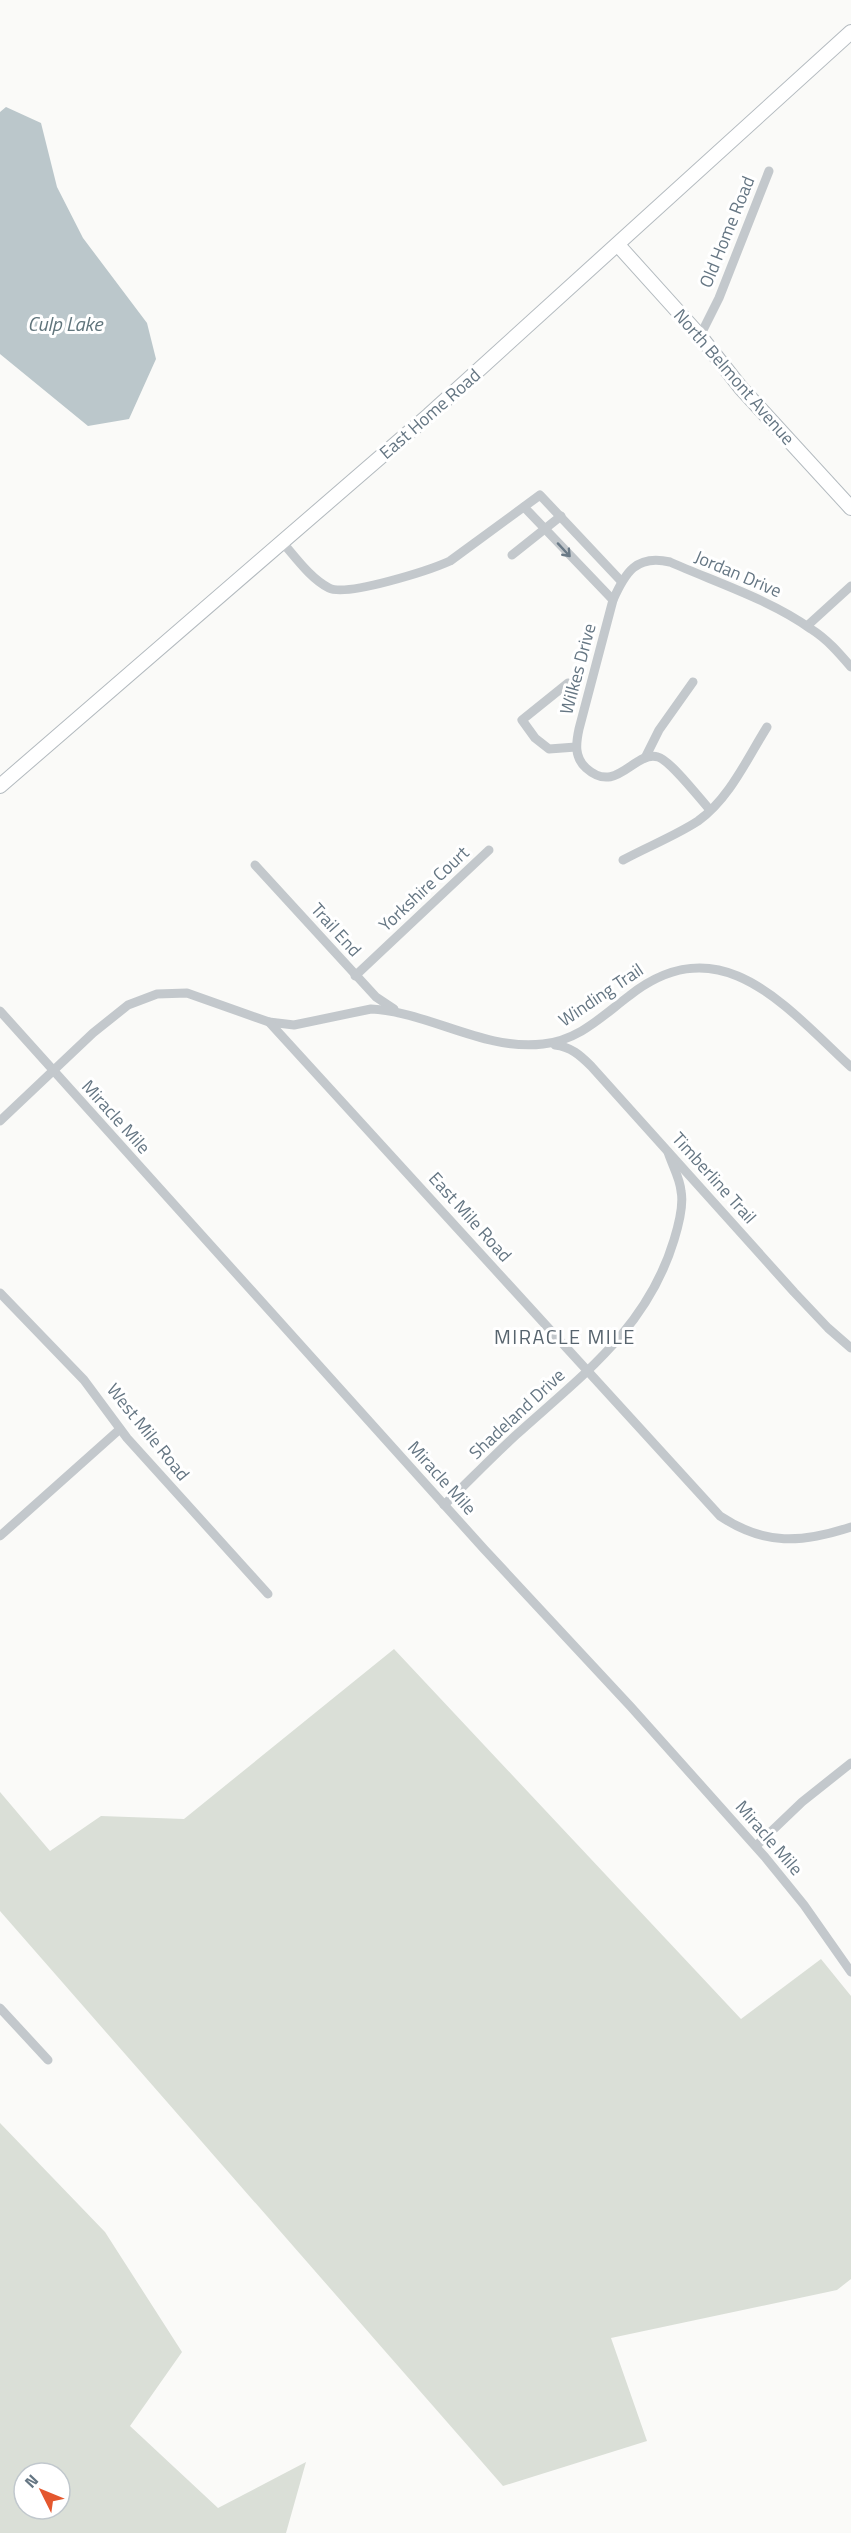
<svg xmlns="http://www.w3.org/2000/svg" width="851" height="2533" font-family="'Titillium Web',sans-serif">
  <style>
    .green { fill: #dadfd7; fill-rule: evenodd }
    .water { fill: #bbc7cb }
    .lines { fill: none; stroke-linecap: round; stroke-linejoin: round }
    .secondary-casing { stroke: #b3babf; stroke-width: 16 }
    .street { stroke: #c3c8cc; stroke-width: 9 }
    .secondary { stroke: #fff; stroke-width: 14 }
    .oneway { stroke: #6a7a87 }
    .labels { text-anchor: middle; stroke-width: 6; stroke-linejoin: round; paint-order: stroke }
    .street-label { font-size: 18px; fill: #657683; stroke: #fff }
    .water-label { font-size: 20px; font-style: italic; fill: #60757c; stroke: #fff }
    .neighbourhood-label { font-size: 20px; letter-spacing: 1.5px; fill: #57646e; stroke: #fff }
  </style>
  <rect width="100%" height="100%" fill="#fafaf8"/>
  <!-- green -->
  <g class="green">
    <path d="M394 1649 741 2019 821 1959 851 1996V2279L837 2290 611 2338 647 2441 503 2486 0 1911V1792L50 1851 101 1816 184 1819Z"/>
    <path d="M0 2123 105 2232 182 2352 130 2426 218 2508 306 2462 286 2533H0ZM24 2473H60V2509H24Z"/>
  </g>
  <!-- water -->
  <path class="water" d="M6 107 41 123 57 187 83 238 147 323 156 359 129 419 88 426 0 354V112Z"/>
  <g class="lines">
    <!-- secondary casing -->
    <g class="secondary-casing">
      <g id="secondary">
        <path d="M618 245 700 336 741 388 851 508"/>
        <path d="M0 786 429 415 851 32"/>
      </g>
    </g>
    <!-- street -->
    <g class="street">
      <path d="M700 336 719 298 769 171"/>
      <path d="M524 507 613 600"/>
      <path d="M283 543C296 558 311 579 329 588 347 597 430 570 450 561L540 495 621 581"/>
      <path d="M512 555 561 516"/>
      <path d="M807 626 851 586"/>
      <path d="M568 683 522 720 535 738 549 749 576 747"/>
      <path d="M645 758 659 730 693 682"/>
      <path d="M710 810C700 799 670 760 658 757 634 750 617 796 586 768 574 757 576 743 579 729L613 600C625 573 636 554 670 562 715 582 771 600 811 629 827 639 839 653 851 667"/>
      <path d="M623 860C647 847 675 836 698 821 729 799 747 759 767 727"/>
      <path d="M255 865 376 997 394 1009"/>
      <path d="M355 976 489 850"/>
      <path d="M0 1011 484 1549 631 1707 765 1857 804 1905 851 1972"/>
      <path d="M269 1022 294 1025 371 1009C430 1012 483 1051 543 1044 579 1040 601 1017 629 996 720 924 785 1006 851 1067"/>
      <path d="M555 1045C571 1047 580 1055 591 1066L794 1292 828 1328 851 1348"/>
      <path d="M0 1121 93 1033 128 1005 157 994 187 993 269 1022 720 1516C765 1546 802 1543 851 1527"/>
      <path d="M0 1293 84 1380 127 1438 268 1594"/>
      <path d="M444 1505C468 1482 491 1458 516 1435 581 1376 647 1329 674 1240 678 1227 684 1205 681 1191 680 1178 672 1165 668 1152"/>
      <path d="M0 1536 120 1429"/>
      <path d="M756 1846 802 1802 851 1763"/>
      <path d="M0 2008 48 2060"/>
    </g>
    <!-- secondary -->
    <use href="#secondary" class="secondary"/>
  </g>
  <!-- one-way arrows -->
  <defs><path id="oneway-shaft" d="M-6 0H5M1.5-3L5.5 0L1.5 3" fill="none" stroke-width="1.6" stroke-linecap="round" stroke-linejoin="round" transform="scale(1.5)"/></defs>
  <use class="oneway" href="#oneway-shaft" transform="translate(564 550) rotate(47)"/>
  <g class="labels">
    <!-- street labels -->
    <g class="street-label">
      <text transform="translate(727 232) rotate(-68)" y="6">Old Home Road</text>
      <text transform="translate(734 377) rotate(49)" y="6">North Belmont Avenue</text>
      <text transform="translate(430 414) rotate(-41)" y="6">East Home Road</text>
      <text transform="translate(738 574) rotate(23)" y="6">Jordan Drive</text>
      <text transform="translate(578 669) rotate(-75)" y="6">Wilkes Drive</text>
      <text transform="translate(424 889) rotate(-43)" y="6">Yorkshire Court</text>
      <text transform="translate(336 930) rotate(48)" y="6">Trail End</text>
      <text transform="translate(601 995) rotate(-34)" y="6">Winding Trail</text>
      <text transform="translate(116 1117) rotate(48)" y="6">Miracle Mile</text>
      <text transform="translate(714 1178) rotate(48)" y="6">Timberline Trail</text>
      <text transform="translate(470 1217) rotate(48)" y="6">East Mile Road</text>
      <text transform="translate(517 1414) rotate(-43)" y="6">Shadeland Drive</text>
      <text transform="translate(148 1432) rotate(51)" y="6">West Mile Road</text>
      <text transform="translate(442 1478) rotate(48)" y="6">Miracle Mile</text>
      <text transform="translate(769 1838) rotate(49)" y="6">Miracle Mile</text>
    </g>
    <!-- water labels -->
    <g class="water-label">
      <text x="65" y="331">Culp Lake</text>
    </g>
    <!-- neighbourhood labels -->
    <g class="neighbourhood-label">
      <text x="565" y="1344">MIRACLE MILE</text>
    </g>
  </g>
  <!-- north arrow -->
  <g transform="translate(42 2491) rotate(313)"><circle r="28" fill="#ffffff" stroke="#c1c8cd" stroke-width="1.5"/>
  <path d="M0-4.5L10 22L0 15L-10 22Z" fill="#e4572e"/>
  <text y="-9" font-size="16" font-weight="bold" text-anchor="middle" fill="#657683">N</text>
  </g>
</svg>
